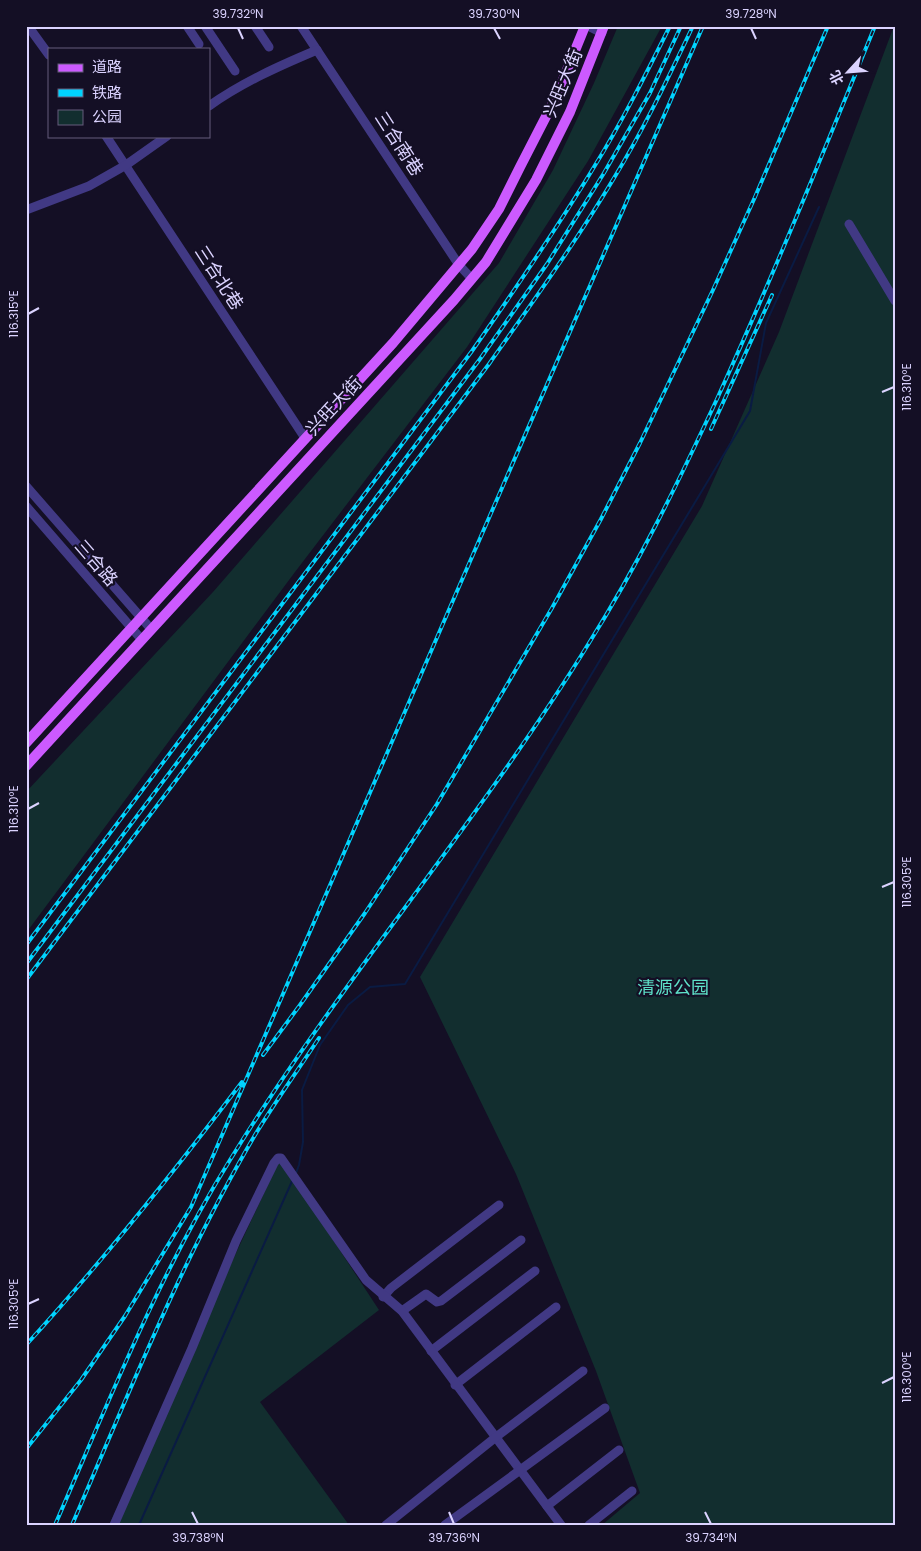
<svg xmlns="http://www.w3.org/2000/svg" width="921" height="1551" font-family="Poppins,'Noto Sans SC',sans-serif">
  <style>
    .green { fill: #122e2f }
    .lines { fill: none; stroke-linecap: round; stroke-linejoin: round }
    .stream { stroke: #0a1b43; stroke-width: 2 }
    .minor { stroke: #413984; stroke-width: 9 }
    .major { stroke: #cc5aff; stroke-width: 10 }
    .rail-casing { stroke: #00d3fe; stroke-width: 4 }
    .rail { stroke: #140f25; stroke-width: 2; stroke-dasharray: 5.5; stroke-linecap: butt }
    .ticks { fill: none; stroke: #dbd3ff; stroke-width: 2 }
    .labels { text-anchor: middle; stroke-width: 4.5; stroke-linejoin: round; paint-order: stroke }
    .street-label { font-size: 18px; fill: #dbd3ff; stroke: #140f25 }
    .park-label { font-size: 18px; fill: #5ee0c8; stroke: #140f25 }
    .neatline { fill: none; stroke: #dbd3ff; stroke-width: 2 }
    .ticks-label { font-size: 12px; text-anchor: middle; fill: #dbd3ff }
  </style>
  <rect width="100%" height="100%" fill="#140f25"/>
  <!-- green -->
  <g class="green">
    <path d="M618 26H662L588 161 467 347 295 572 26 933V792L213 592 499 263 553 170 594 83Z"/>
    <path d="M894 26 895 1525H602L640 1493 596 1371 516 1174 420 977 702 506 779 332Z"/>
    <path d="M280 1159 379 1310 260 1402 349 1525H109Z"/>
  </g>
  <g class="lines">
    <!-- stream -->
    <g class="stream">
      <path d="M296 1173 299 1165 303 1142 302 1090 320 1045 348 1005 370 987 405 984 750 411 766 323 819 207"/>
      <path d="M139 1525 293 1179"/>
    </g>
    <!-- minor -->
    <g class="minor">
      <path d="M28 26 49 55"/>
      <path d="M187 26 199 44"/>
      <path d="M205 26 235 71"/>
      <path d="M255 26 269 47"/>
      <path d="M301 26 459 265 472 279"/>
      <path d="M588 26 602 33"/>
      <path d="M209 106C243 82 279 66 317 50"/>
      <path d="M106 136 305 438"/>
      <path d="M26 210 89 186 126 165 167 136"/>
      <path d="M849 224 895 301"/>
      <path d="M26 486 151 629"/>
      <path d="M26 506 142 640"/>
      <path d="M383 1297 391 1288 499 1205"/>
      <path d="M402 1311 426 1294 437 1302 441 1301 521 1240"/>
      <path d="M431 1351 535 1271"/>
      <path d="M455 1385 556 1307"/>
      <path d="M547 1506 619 1450"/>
      <path d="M114 1525 192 1348 236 1241 274 1163 278 1158H281L366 1280 402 1311 561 1525"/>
      <path d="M386 1525 496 1437 583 1371"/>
      <path d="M445 1525 605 1408"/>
      <path d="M589 1525 632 1491"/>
    </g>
    <!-- major -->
    <g class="major">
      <path d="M26 743 393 343 472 249 499 209 520 167 556 97 585 26"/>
      <path d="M26 766 454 300 486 262 536 180 570 112 604 26"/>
    </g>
    <!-- rail casing -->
    <g class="rail-casing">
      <g id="rail">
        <path d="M711 429 772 295"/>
        <path d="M26 945 472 351C514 291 556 230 594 167 622 122 646 74 670 26"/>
        <path d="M26 964 480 359 547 264 604 173 650 93 681 26"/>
        <path d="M26 980 489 364C532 303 576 242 614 178 644 129 668 78 693 26"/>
        <path d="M263 1055 300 1005 365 913 437 804 552 608 601 519 640 443 713 290 755 197 828 26"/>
        <path d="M26 1345C103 1261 173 1173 242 1082"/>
        <path d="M26 1449 81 1380 125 1316 191 1207 448 612 703 26"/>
        <path d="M55 1525C109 1401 159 1274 230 1160 340 981 479 822 589 643 638 565 678 483 717 399 773 276 824 151 875 26"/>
        <path d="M72 1525C129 1393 182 1259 255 1135 275 1102 298 1070 319 1038"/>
      </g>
    </g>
    <!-- rail -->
    <use href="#rail" class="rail"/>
  </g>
  <!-- ticks -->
  <path class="ticks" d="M238 28 243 39M494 28 500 39M751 28 756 39M28 314 39 308M882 392 894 387M28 809 39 803M882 887 894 882M28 1304 39 1299M882 1383 894 1377M192 1512 198 1524M449 1512 454 1524M705 1512 711 1524"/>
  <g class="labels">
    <!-- street labels -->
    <g class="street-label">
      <text transform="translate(563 83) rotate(-67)" y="6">兴旺大街</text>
      <text transform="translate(399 144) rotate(57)" y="6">三合南巷</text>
      <text transform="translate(219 278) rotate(57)" y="6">三合北巷</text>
      <text transform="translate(334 406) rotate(-47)" y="6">兴旺大街</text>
      <text transform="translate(96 563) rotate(49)" y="6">三合路</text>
    </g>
    <!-- park labels -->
    <g class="park-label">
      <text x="673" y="994">清源公园</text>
    </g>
  </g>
  <!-- border -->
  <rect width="921" height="1551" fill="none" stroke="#140f25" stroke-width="55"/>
  <!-- legend -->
  <rect x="48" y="48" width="162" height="90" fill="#140f25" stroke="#645d7c"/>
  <rect x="58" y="64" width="25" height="8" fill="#cc5aff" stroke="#645d7c"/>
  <text x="92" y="72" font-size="15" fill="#dbd3ff">道路</text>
  <rect x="58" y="89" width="25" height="8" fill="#00d3fe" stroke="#645d7c"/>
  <text x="92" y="98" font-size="15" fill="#dbd3ff">铁路</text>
  <rect x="58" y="110" width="25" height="15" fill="#122e2f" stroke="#645d7c"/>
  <text x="92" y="122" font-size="15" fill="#dbd3ff">公园</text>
  <!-- north arrow -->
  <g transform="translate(848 72) rotate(244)" stroke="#140f25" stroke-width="4" paint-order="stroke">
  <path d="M0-4L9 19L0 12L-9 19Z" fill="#dbd3ff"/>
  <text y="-8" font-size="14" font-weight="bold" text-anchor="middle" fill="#dbd3ff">北</text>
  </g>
  <rect x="28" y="28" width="866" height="1496" class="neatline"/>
  <g class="ticks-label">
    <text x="238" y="18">39.732°N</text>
    <text x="494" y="18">39.730°N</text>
    <text x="751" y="18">39.728°N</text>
    <text transform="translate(14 314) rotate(-90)" y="4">116.315°E</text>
    <text transform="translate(907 387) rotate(-90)" y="4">116.310°E</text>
    <text transform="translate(14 809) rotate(-90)" y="4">116.310°E</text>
    <text transform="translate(907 882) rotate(-90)" y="4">116.305°E</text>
    <text transform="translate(14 1304) rotate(-90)" y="4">116.305°E</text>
    <text transform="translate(907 1377) rotate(-90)" y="4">116.300°E</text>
    <text x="198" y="1542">39.738°N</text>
    <text x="454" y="1542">39.736°N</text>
    <text x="711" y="1542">39.734°N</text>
  </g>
</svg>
